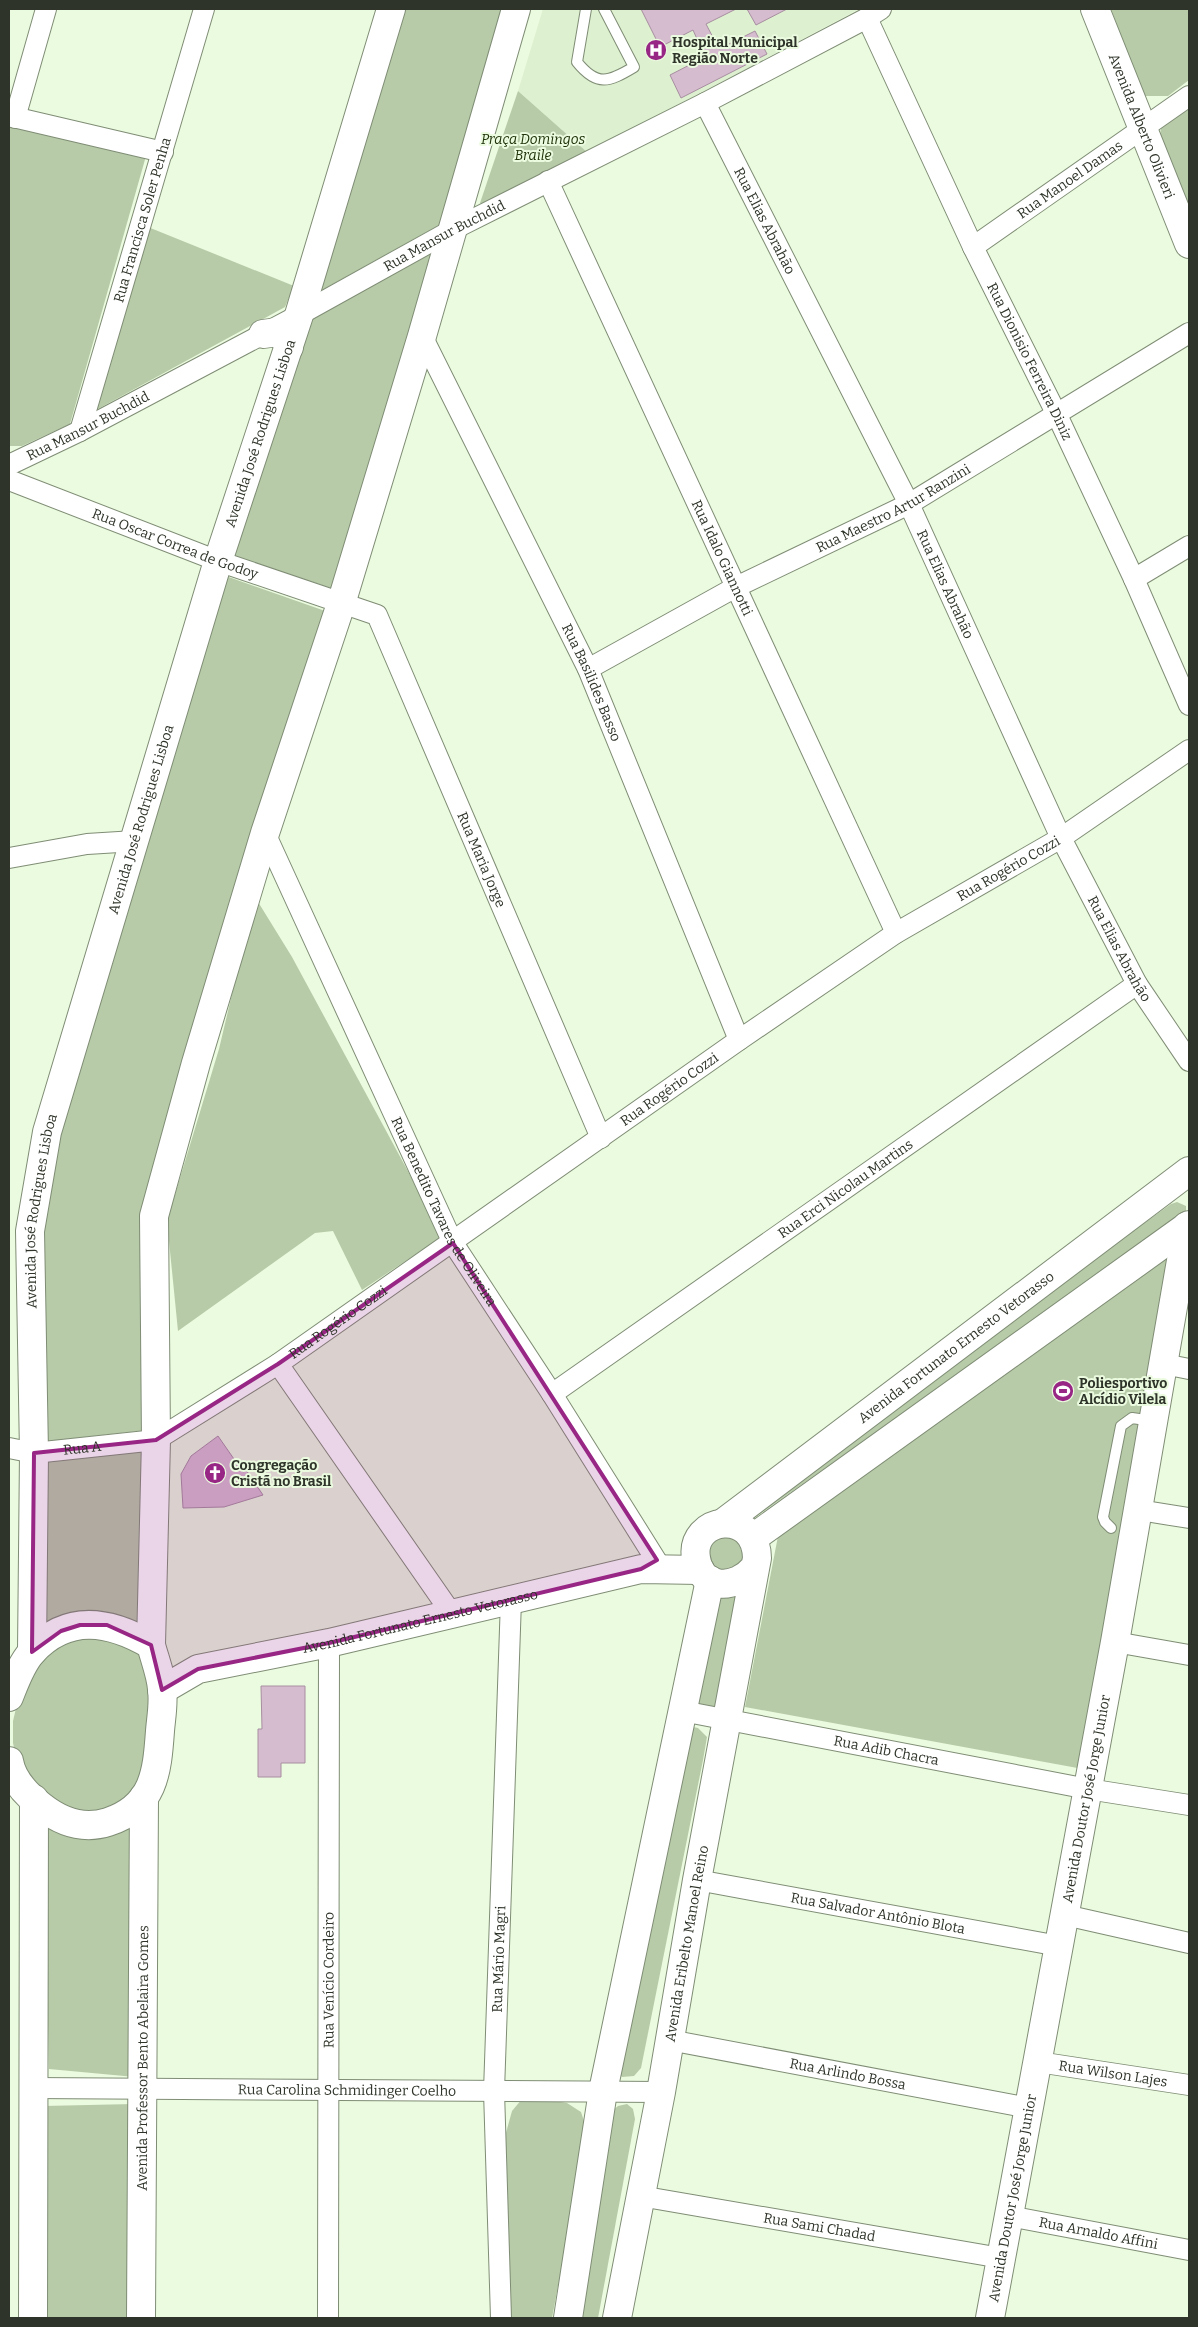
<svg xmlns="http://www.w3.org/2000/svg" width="1198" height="2327" font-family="Bitter,serif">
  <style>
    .built { fill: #ddf0cf }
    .green { fill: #b7cba8 }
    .building { fill: #d6bccf; stroke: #a78ea0 }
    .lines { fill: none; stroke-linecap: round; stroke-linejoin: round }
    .lane-casing { stroke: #7f8d75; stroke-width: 12 }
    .street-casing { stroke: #7f8d75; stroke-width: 22 }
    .secondary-casing { stroke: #7f8d75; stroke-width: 30 }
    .primary-casing { stroke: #7f8d75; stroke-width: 30 }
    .lane { stroke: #fff; stroke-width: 10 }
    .street { stroke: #fff; stroke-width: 20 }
    .secondary { stroke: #fff; stroke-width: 28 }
    .primary { stroke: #fff; stroke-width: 28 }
    .marked { fill: #972685; fill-opacity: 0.2; stroke: #972685; stroke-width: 4; stroke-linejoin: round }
    .labels { text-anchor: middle; stroke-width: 4; stroke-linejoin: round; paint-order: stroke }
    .poi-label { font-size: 14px; font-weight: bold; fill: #2e3429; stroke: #ebfbdf; text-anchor: start }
    .street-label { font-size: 14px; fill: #2e3429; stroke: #ebfbdf }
    .park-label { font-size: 14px; font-style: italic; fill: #20340c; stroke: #ebfbdf }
  </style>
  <rect width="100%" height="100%" fill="#ebfbdf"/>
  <!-- built -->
  <path class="built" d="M543 9H859L588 153 518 91Z"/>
  <!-- green -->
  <g class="green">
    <path d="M399 9H503L443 223 313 295Z"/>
    <path d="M1111 9H1189V80L1168 96H1144Z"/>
    <path d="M518 91 588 153 489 208 480 203Z"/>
    <path d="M1189 107V207L1160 137 1161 126Z"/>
    <path d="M9 120 146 156 70 424 22 446H9Z"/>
    <path d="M148 227 294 286 285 307 96 410Z"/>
    <path d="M439 246 337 590 231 555 309 319Z"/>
    <path d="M223 575 328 612 149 1214 148 1430 40 1442 36 1232 55 1133Z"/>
    <path d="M255 897 292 957 443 1236 362 1290 333 1231 315 1233 178 1331 167 1221 219 1049Z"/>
    <path d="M1177 1202 1186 1206V1214L743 1526 741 1511 1171 1204Z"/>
    <path d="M1174 1250 1083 1769 745 1707 779 1531Z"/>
    <path d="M146 1451 145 1632 43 1627 45 1460Z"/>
    <path d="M729 1528 750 1562 712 1574 702 1545Z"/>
    <path d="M744 1597 717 1711 696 1706 720 1598Z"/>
    <path d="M107 1634 144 1652 152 1690 145 1775 113 1814 60 1811 18 1765 13 1743V1721L18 1700 39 1660 66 1640Z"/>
    <path d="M688 1726 698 1728 707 1737 703 1760 641 2068 634 2076 622 2077 615 2068Z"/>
    <path d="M44 1820 136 1821 135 2077 49 2069Z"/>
    <path d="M537 2098 567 2103 581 2112 587 2130 552 2318H511L504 2140 512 2111 522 2099Z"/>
    <path d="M134 2104 132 2318H45L43 2106Z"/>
    <path d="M627 2104 633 2109 635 2119 598 2318H576L612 2111 618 2106Z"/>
  </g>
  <!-- building -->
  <g class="building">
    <path d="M641 9H736L706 24 719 49 755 31 767 54 681 98 670 75 705 57 693 30 660 47Z"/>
    <path d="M747 9H787L756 25Z"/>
    <path d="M218 1436 243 1472 246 1470 263 1495 224 1507 183 1508 181 1474 191 1456Z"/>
    <path d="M261 1686H305V1763H281V1777H258V1729H262Z"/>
  </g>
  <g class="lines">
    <!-- lane casing -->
    <g class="lane-casing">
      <g id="lane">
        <path d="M586 9 577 62C597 87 609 82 634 67L604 9"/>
        <path d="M1111 1528 1105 1522 1103 1517 1121 1426 1132 1418 1153 1421"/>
      </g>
    </g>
    <!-- street casing -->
    <g class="street-casing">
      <g id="street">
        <path id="s1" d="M867 18 973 247 1057 415 1134 579 1189 705"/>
        <path id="s2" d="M705 103 909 504 1061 838 1137 984 1189 1061"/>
        <path d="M9 116 163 152"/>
        <path d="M15 118 46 9"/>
        <path id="s3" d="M548 181 896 933"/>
        <path id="s4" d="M973 247 1189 96"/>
        <path id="s5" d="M422 336 588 669 739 1040"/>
        <path id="s6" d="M80 431 204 9"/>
        <path id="s7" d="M9 465 80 431 299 315 452 230 705 103 867 18 881 9"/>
        <path id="s8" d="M9 480 218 561 377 615 601 1138"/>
        <path d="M1134 579 1189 546"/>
        <path id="s9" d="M588 669 734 588 909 504 1189 333"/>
        <path id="s10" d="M265 833 453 1243 552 1394 661 1568"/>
        <path d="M9 858 87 844 135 841"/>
        <path d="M278 1364 452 1614"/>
        <path d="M1164 1364 1189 1369"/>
        <path id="s11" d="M552 1394 1137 984"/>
        <path id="s12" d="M9 1448 34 1453 156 1440 278 1364 739 1040 896 933 1061 838 1189 750"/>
        <path d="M1139 1510 1189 1518"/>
        <path d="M1115 1642 1189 1655"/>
        <path id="s13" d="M682 1711 1088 1789 1189 1805"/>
        <path id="s14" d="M697 1880 1059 1946"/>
        <path d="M1065 1915 1189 1943"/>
        <path id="s15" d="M669 2040 1029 2108"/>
        <path id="s16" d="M1038 2062 1189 2085"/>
        <path id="s17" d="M33 2088 661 2092"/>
        <path id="s18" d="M640 2196 1001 2258"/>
        <path id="s19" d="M1009 2216 1189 2250"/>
        <path id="s20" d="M328 2318 329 1643"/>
        <path id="s21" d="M501 2318 494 2091 511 1600"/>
      </g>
    </g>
    <!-- secondary casing -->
    <g class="secondary-casing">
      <g id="secondary">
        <path id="s22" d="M1095 9 1189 244"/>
        <path id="s23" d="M723 1523 1189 1171"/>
        <path d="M753 1538 1189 1225"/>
        <path id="s24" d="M162 1690 198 1669 329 1643 641 1569 700 1570"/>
        <path d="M568 2318 603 2091 710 1580"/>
        <path id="s25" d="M617 2318 661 2092 697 1880 757 1558C756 1507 689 1517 696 1558 701 1591 736 1590 754 1568"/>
        <path id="s26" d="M990 2318 1115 1642 1187 1226"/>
      </g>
    </g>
    <!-- primary casing -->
    <g class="primary-casing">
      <g id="primary">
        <path d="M263 334 278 332 284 337 289 347"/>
        <path d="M151 1645 156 1440 154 1216 196 1063 265 833 341 604 422 336 516 9"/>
        <path id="s27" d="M32 1652 34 1453 30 1231 47 1132 218 561 299 315 391 9"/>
        <path d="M9 1697C15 1682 21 1664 32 1652 68 1613 110 1621 151 1645 155 1660 161 1675 162 1689 164 1703 161 1718 160 1731 157 1773 154 1807 108 1822 83 1830 61 1822 41 1806 27 1795 12 1779 9 1761"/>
        <path d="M33 2318 34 1799"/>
        <path id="s28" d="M141 2318 144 1797"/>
      </g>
    </g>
    <!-- lane -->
    <use href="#lane" class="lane"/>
    <!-- street -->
    <use href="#street" class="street"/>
    <!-- secondary -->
    <use href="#secondary" class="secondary"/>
    <!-- primary -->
    <use href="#primary" class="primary"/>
  </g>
  <!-- marked area -->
  <path class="marked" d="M453 1243 657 1560 641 1569 329 1643 198 1669 162 1690 151 1645 107 1625H80L61 1631 32 1652 34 1453 156 1440 278 1364Z"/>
  <!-- icons -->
  <defs>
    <g id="hospital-disc" transform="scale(1.125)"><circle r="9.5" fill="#972685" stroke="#ebfbdf"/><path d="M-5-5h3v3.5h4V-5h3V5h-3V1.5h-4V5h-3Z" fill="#fff"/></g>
    <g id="stadium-disc" transform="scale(1.125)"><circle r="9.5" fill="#972685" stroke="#ebfbdf"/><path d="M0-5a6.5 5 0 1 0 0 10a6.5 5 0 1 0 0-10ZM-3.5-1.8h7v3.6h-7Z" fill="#fff"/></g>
    <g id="church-disc" transform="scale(1.125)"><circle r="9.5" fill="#972685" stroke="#ebfbdf"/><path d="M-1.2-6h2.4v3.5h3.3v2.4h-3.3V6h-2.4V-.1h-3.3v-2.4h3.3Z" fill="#fff"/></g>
  </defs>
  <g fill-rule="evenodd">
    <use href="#hospital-disc" x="656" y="50"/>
    <use href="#stadium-disc" x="1063" y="1391"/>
    <use href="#church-disc" x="215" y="1473"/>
  </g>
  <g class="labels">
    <!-- poi labels -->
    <g class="poi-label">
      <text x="672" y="47">Hospital Municipal<tspan x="672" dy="16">Região Norte</tspan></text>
      <text x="1079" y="1388">Poliesportivo<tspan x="1079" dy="16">Alcídio Vilela</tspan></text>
      <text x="231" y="1470">Congregação<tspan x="231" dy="16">Cristã no Brasil</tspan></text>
    </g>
    <!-- street labels -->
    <g class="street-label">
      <text dy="5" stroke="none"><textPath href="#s22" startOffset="126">Avenida Alberto Olivieri</textPath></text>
      <text dy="5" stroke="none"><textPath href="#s4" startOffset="118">Rua Manoel Damas</textPath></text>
      <text dy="5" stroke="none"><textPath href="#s6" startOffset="220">Rua Francisca Soler Penha</textPath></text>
      <text dy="5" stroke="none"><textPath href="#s2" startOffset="132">Rua Elias Abrahão</textPath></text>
      <text dy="5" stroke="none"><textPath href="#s7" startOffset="492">Rua Mansur Buchdid</textPath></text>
      <text dy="5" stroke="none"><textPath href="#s1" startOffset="380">Rua Dionisio Ferreira Diniz</textPath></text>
      <text dy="5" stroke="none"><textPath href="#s7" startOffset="88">Rua Mansur Buchdid</textPath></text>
      <text dy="5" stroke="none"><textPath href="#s27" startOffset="1252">Avenida José Rodrigues Lisboa</textPath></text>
      <text dy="5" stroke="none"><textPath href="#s9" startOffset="345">Rua Maestro Artur Ranzini</textPath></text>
      <text dy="5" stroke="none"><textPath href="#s8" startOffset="178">Rua Oscar Correa de Godoy</textPath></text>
      <text dy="5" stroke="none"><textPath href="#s3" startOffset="415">Rua Idalo Giannotti</textPath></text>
      <text dy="5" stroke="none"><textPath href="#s2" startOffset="538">Rua Elias Abrahão</textPath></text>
      <text dy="5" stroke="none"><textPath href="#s5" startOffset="386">Rua Basilides Basso</textPath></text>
      <text dy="5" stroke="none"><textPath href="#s27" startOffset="848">Avenida José Rodrigues Lisboa</textPath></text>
      <text dy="5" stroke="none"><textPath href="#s8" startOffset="658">Rua Maria Jorge</textPath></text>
      <text dy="5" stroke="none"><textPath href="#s12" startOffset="1175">Rua Rogério Cozzi</textPath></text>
      <text dy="5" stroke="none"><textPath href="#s2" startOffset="942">Rua Elias Abrahão</textPath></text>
      <text dy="5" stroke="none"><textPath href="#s12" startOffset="770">Rua Rogério Cozzi</textPath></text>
      <text dy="5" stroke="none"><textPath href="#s11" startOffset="358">Rua Erci Nicolau Martins</textPath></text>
      <text dy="5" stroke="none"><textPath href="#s27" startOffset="442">Avenida José Rodrigues Lisboa</textPath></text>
      <text dy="5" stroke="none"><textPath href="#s10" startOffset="419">Rua Benedito Tavares de Oliveira</textPath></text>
      <text dy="5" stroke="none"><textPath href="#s12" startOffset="365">Rua Rogério Cozzi</textPath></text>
      <text dy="5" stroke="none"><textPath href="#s23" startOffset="292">Avenida Fortunato Ernesto Vetorasso</textPath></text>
      <text dy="5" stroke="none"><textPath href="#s12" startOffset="74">Rua A</textPath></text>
      <text dy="5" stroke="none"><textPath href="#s24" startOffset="269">Avenida Fortunato Ernesto Vetorasso</textPath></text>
      <text dy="5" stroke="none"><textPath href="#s13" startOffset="208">Rua Adib Chacra</textPath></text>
      <text dy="5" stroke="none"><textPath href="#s26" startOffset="528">Avenida Doutor José Jorge Junior</textPath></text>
      <text dy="5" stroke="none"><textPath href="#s14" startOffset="184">Rua Salvador Antônio Blota</textPath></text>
      <text dy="5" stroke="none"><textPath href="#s25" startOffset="381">Avenida Eribelto Manoel Reino</textPath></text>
      <text dy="5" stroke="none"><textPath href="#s21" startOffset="359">Rua Mário Magri</textPath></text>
      <text dy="5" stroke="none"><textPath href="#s20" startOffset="338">Rua Venício Cordeiro</textPath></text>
      <text dy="5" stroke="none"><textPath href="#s28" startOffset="260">Avenida Professor Bento Abelaira Gomes</textPath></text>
      <text dy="5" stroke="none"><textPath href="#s15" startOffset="182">Rua Arlindo Bossa</textPath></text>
      <text dy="5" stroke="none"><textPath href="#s16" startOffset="76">Rua Wilson Lajes</textPath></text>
      <text dy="5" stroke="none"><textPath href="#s17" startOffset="314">Rua Carolina Schmidinger Coelho</textPath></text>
      <text dy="5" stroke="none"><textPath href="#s26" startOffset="122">Avenida Doutor José Jorge Junior</textPath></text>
      <text dy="5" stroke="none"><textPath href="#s18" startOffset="182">Rua Sami Chadad</textPath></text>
      <text dy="5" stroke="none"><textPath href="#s19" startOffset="91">Rua Arnaldo Affini</textPath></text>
    </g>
    <!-- park labels -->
    <g class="park-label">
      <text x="533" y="144">Praça Domingos<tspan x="533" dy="16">Braile</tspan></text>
    </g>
  </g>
  <!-- border -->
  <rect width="1198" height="2327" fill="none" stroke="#2e3429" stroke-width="20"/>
</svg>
